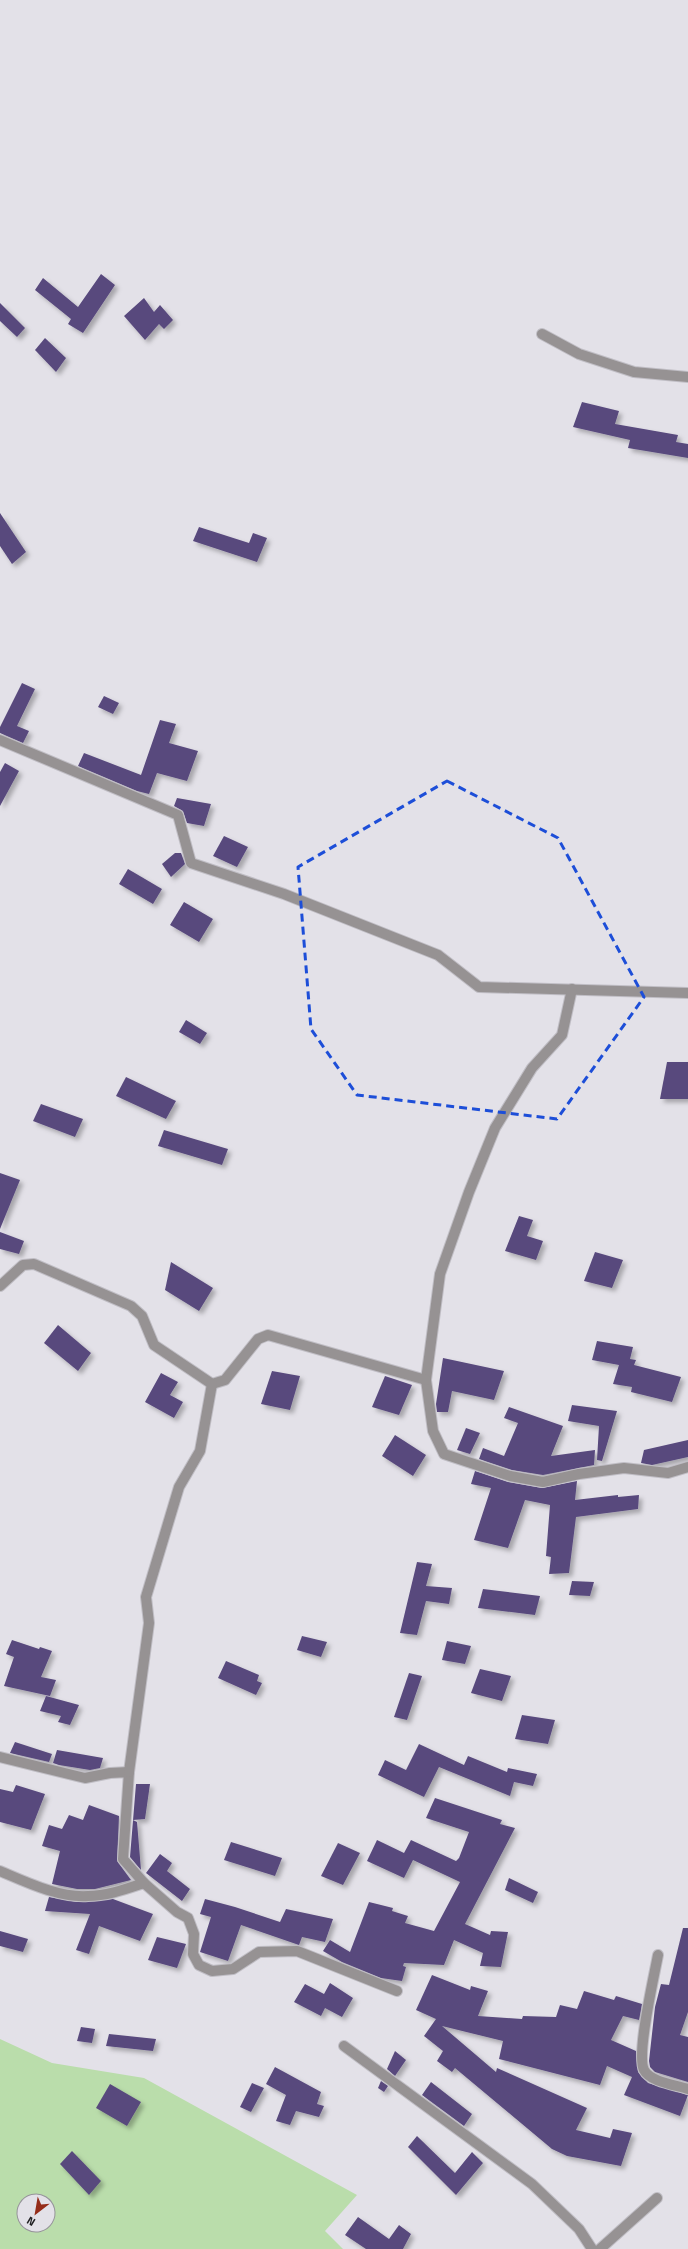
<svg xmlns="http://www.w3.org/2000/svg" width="688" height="2249" font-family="'Titillium Web',sans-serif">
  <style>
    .green { fill: #baddab; fill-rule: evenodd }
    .building { fill: #58497d; filter: url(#shadow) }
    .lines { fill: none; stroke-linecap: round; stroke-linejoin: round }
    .street-casing { stroke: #c0bec5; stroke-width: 12 }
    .street { stroke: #969293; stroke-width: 10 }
    .marked { fill: none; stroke: #1d4ed8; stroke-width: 3; stroke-dasharray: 8 5; stroke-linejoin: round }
  </style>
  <defs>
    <filter id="shadow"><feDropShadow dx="3.5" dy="3.5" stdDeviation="2" flood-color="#0004"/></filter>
  </defs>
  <rect width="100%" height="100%" fill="#e3e1e8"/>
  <!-- green -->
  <path class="green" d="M0 2039 52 2063 144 2078 357 2195 325 2231 343 2249H0ZM24 2201H48V2225H24Z"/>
  <!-- building -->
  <g class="building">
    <path d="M101 274 115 285 83 333 68 324 71 319 35 290 43 278 78 307Z"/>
    <path d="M144 298 154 312 160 305 173 320 164 329 159 324 145 340 124 316Z"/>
    <path d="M0 303 25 328 17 337 0 321Z"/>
    <path d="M45 338 66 358 56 372 35 350Z"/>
    <path d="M582 402 619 411 615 424 678 435 676 442 688 444V458L628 448 630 440 573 427Z"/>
    <path d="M0 513 26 552 12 564 0 546Z"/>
    <path d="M199 527 249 543 253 533 267 538 257 562 193 541Z"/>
    <path d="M22 683 35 689 17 726 29 731 23 743 0 733V727Z"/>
    <path d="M104 696 119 703 113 714 98 707Z"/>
    <path d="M160 720 176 724 169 743 198 751 187 781 157 773 149 794 137 791 78 766 84 753 141 775Z"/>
    <path d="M5 763 19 771 0 806V772Z"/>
    <path d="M177 798 211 804 204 826 187 823 183 811 174 806Z"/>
    <path d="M224 836 248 847 237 867 213 856Z"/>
    <path d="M175 853H181L185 864 171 877 162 864Z"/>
    <path d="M128 869 162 889 153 904 119 884Z"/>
    <path d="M184 902 213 919 199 942 170 925Z"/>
    <path d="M186 1020 207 1033 200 1044 179 1032Z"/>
    <path d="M667 1062H688V1099H660Z"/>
    <path d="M126 1077 176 1101 166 1119 116 1096Z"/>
    <path d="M41 1104 83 1119 75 1137 33 1121Z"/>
    <path d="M164 1130 228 1149 222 1165 158 1146Z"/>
    <path d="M0 1173 20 1180 0 1229Z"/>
    <path d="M519 1216 533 1220 527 1236 543 1241 536 1260 505 1251Z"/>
    <path d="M0 1232 24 1241 19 1254 0 1249Z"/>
    <path d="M595 1252 623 1260 612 1288 584 1281Z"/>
    <path d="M171 1262 213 1288 199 1311 165 1290Z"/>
    <path d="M58 1325 91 1353 78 1371 44 1343Z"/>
    <path d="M597 1341 633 1347 630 1359 636 1360 634 1365 681 1377 672 1402 631 1392 632 1387 613 1384 619 1365 592 1360Z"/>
    <path d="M443 1358 504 1371 494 1400 452 1391 448 1412H437L436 1404Z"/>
    <path d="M272 1371 300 1376 290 1410 261 1404Z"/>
    <path d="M161 1373 178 1382 170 1395 183 1402 174 1418 145 1402Z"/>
    <path d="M385 1376 412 1385 399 1415 372 1407Z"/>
    <path d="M572 1405 617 1411 602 1461 597 1460 599 1426 568 1421Z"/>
    <path d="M509 1407 563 1426 551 1456 595 1450 594 1465 543 1475 512 1470 479 1459 483 1448 504 1456 518 1423 504 1418Z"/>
    <path d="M466 1428 480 1433 470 1454 457 1450Z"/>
    <path d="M395 1435 426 1455 413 1476 382 1456Z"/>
    <path d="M688 1440V1457L652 1465 641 1463 644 1450Z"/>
    <path d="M475 1471 508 1482 542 1488 577 1481 575 1500 618 1495V1497L639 1495 638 1509 576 1517 569 1573 549 1574 551 1557 546 1556 550 1505 525 1500 508 1548 474 1540 491 1488 471 1484Z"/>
    <path d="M417 1562 432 1564 426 1586 452 1588 449 1604 426 1601 417 1635 400 1633Z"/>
    <path d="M572 1581 594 1582 590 1596 569 1595Z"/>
    <path d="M483 1589 540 1596 535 1615 478 1608Z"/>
    <path d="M302 1636 327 1642 321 1657 297 1650Z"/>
    <path d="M12 1640 39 1649 40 1647 52 1651 41 1677 56 1680 50 1696 4 1686 14 1657 6 1654Z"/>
    <path d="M447 1641 471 1646 465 1664 442 1660Z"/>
    <path d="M226 1661 259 1675 257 1681 262 1683 256 1695 218 1678Z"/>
    <path d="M480 1669 511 1676 502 1701 471 1693Z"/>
    <path d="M409 1673 422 1676 407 1720 394 1717Z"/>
    <path d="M46 1696 79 1705 70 1725 58 1722 61 1716 40 1711Z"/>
    <path d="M522 1715 555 1720 548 1744 515 1739Z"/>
    <path d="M15 1742 52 1754 49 1762 10 1753Z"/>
    <path d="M419 1744 464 1765 468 1756 507 1772 508 1768 537 1774 533 1786 514 1782 510 1796 439 1767 424 1797 378 1775 385 1760 406 1770Z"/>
    <path d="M57 1750 103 1758 100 1768 90 1770 59 1765 53 1763Z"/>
    <path d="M136 1784H150L145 1819 133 1820 137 1822 141 1870 130 1857Z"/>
    <path d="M16 1785 45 1794 31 1830 0 1822V1789L13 1792Z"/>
    <path d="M435 1798 502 1820 500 1824 515 1828 465 1924 490 1935 491 1931 508 1932 501 1967 480 1966 483 1953 454 1940 444 1965 404 1963 403 1966 406 1967 402 1981 381 1978 342 1962 323 1951 330 1940 350 1952 369 1902 393 1908 392 1911 408 1916 405 1923 434 1931 460 1882 413 1860 404 1878 367 1861 377 1840 404 1853 411 1840 456 1861 459 1858 469 1832 426 1818Z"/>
    <path d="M89 1805 119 1816 117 1861 131 1880 95 1889H77L52 1884 60 1851 42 1846 49 1825 62 1829 69 1815 83 1820Z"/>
    <path d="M231 1842 282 1858 275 1876 224 1860Z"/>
    <path d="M338 1843 360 1853 343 1885 321 1876Z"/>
    <path d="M160 1854 172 1863 167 1871 190 1889 182 1901 146 1873Z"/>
    <path d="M509 1878 538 1892 533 1903 505 1890Z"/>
    <path d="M49 1897 77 1902 113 1899 153 1914 140 1941 99 1926 89 1954 76 1950 90 1914 45 1911Z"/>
    <path d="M205 1899 235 1907 280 1922 286 1909 333 1919 325 1942 302 1937 299 1945 241 1925 228 1961 200 1952 211 1917 200 1914Z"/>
    <path d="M683 1928H688V2012L680 2035 688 2037V2082L655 2072 650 2067 649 2061 655 2007 661 1984 669 1985Z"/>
    <path d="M0 1931 28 1939 23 1952 0 1946Z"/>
    <path d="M157 1937 186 1944 177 1968 148 1960Z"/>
    <path d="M432 1975 470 1990 471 1986 488 1991 478 2016 522 2019 523 2016 556 2017 560 2005 577 2009 584 1991 614 2000 616 1996 642 2004 639 2020 623 2016 611 2040 636 2051 638 2072 648 2083 688 2095 680 2116 624 2095 632 2077 607 2066 600 2085 499 2059 503 2041 442 2026 496 2072 497 2068 587 2108 576 2130 610 2138 613 2129 632 2133 621 2166 567 2156 552 2149 455 2068 452 2072 437 2061 443 2051 424 2036 436 2019 416 2010Z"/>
    <path d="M330 1983 353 1998 342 2017 325 2008 321 2016 294 2002 305 1984 324 1994Z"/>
    <path d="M81 2027 95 2029 92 2043 77 2041Z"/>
    <path d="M109 2034 156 2039 153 2051 106 2046Z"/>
    <path d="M395 2051 406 2060 395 2076 387 2069Z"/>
    <path d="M275 2067 321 2092 317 2104 324 2106 319 2117 296 2111 290 2125 276 2121 286 2095 266 2084Z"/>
    <path d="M381 2081 388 2086 384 2092 378 2088Z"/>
    <path d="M431 2082 472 2114 464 2126 422 2095Z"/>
    <path d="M252 2083 264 2088 251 2112 240 2107Z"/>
    <path d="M110 2084 141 2102 127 2126 96 2108Z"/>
    <path d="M417 2136 455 2173 472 2152 483 2163 456 2195 408 2147Z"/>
    <path d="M72 2151 101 2181 89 2195 60 2164Z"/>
    <path d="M358 2217 389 2239 399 2225 411 2234 403 2249H366L345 2235Z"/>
  </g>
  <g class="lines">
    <!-- street casing -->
    <g class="street-casing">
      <g id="street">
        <path d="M542 334 579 354 634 372 688 377"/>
        <path d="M0 740 178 815 191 863 284 894 438 955 479 987 688 993"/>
        <path d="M572 989 562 1035 532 1068 495 1128 469 1192 440 1274 426 1380 433 1431 444 1454 510 1476 543 1482 579 1474 624 1468 668 1473 688 1467"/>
        <path d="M0 1286 23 1265 34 1264 131 1306 142 1316 154 1345 212 1384 225 1380 258 1339 268 1335 426 1380"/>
        <path d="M0 1757 85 1778 110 1773 129 1772 123 1859 144 1883 177 1912 188 1918 194 1934 193 1954 199 1965 212 1971 233 1969 259 1952 297 1951 397 1991"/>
        <path d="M129 1772 149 1623 146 1597 179 1487 200 1451 212 1384"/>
        <path d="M0 1871C26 1882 59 1898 88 1896 107 1896 126 1889 144 1883"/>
        <path d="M658 1955C654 1977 636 2054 644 2070 650 2082 676 2085 688 2089"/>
        <path d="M344 2046 532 2184 579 2229 592 2249"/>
        <path d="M600 2249 657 2198"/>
      </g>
    </g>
    <!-- street -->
    <use href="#street" class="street"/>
  </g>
  <!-- marked area -->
  <path class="marked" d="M447 781 558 838 644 997 557 1119 357 1095 311 1029 298 867Z"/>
  <!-- north arrow -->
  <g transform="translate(36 2213) rotate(211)"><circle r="19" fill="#e3e1e8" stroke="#96949a"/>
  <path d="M0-3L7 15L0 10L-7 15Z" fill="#952c19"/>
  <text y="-6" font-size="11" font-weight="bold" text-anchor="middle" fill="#222124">N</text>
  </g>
</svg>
